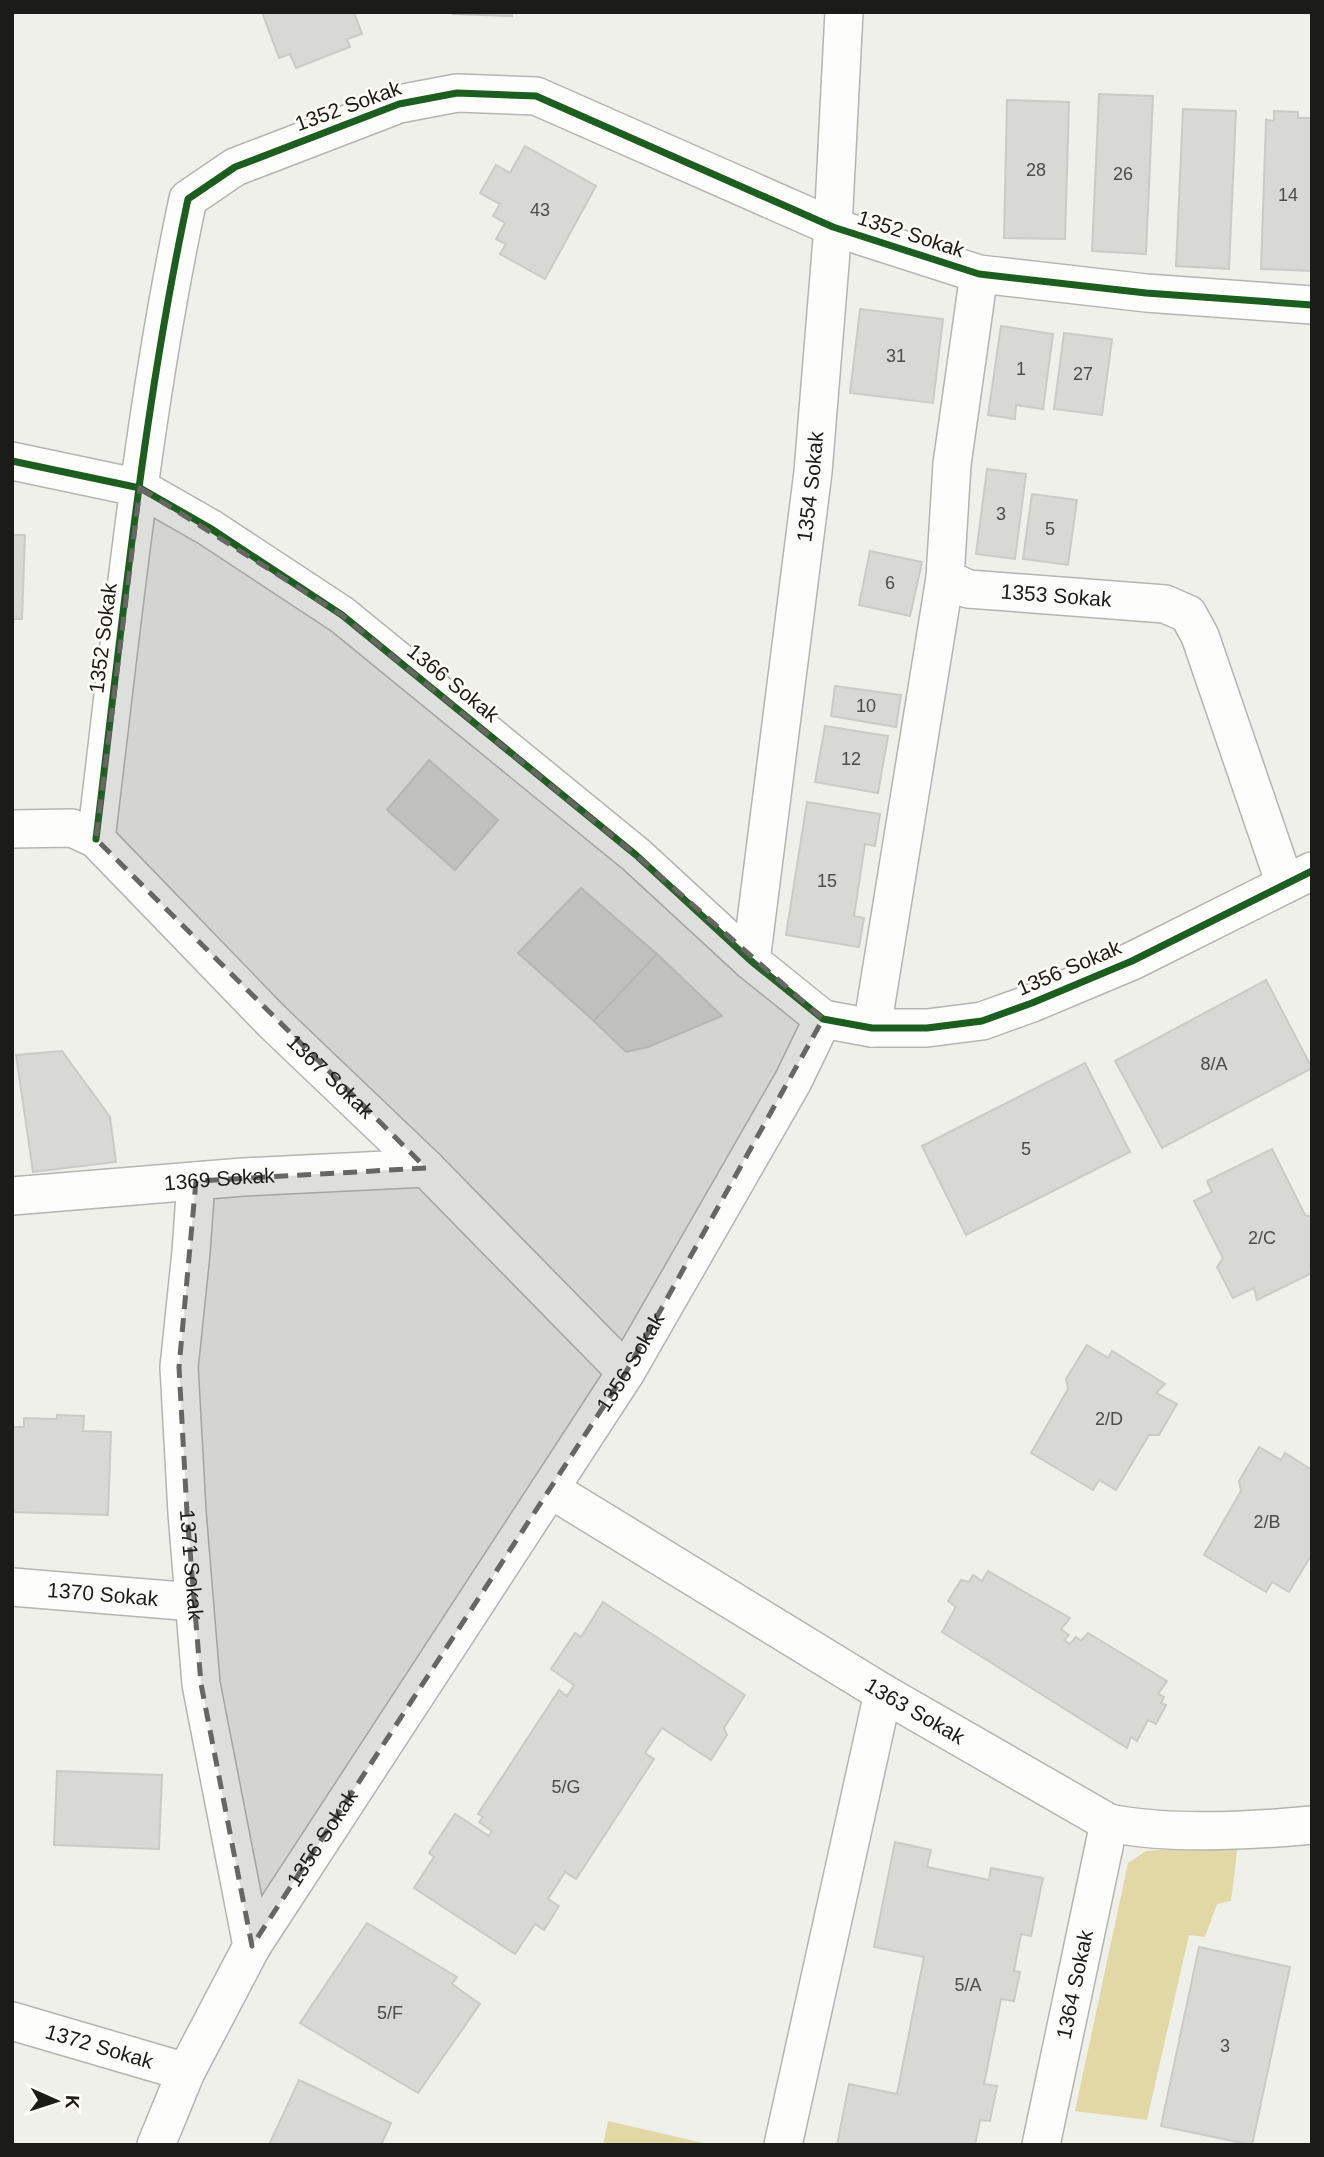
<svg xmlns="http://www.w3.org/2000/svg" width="1324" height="2157" font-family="Arial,sans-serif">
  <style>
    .green { fill: #e1d8a6 }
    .building { fill: #d8d8d4; stroke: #cacac6; stroke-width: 2 }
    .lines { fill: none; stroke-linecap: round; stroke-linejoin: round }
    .minor-casing { stroke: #b4b4b1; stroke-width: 40 }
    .minor { stroke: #fdfdfc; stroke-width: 37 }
    .cycleway-casing { stroke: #fffef8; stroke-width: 11 }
    .cycleway { stroke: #1b5e20; stroke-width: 7 }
    .marked { fill: #666662; fill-opacity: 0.2; stroke: #666662; stroke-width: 5; stroke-dasharray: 14 9; stroke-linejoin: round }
    .labels { text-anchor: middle; stroke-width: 5; stroke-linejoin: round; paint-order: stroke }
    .number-label { font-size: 18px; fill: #4c4c49 }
    .street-label { font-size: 21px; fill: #1b1b18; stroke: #fffef8 }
  </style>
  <rect width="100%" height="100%" fill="#f0f0eb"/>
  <!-- green -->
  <g class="green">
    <path d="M1238 1844 1231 1901 1217 1904 1205 1937 1189 1935 1147 2120 1075 2111 1128 1863 1146 1851Z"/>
    <path d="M608 2121 712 2145H603Z"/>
  </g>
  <!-- building -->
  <g class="building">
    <path d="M262 12H354L362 34 347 39 350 47 296 68 290 54 279 58Z"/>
    <path d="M454 12H512V16L453 14Z"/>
    <path d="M1099 94 1153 96 1146 254 1092 251Z"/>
    <path d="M1007 100 1069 102 1065 239 1004 238Z"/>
    <path d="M1183 109 1236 111 1229 269 1176 266Z"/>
    <path d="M1274 111 1298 112V118H1312V271L1261 269 1266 120 1274 121Z"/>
    <path d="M525 146 596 186 545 279 500 254 506 244 496 239 505 223 493 216 500 204 480 193 496 165 510 173Z"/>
    <path d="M860 309 943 319 933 403 850 393Z"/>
    <path d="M1001 326 1053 334 1043 409 1016 405 1015 419 988 415Z"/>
    <path d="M1064 333 1112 339 1102 415 1054 409Z"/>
    <path d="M987 469 1026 474 1015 559 976 554Z"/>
    <path d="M1032 494 1077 500 1068 565 1023 559Z"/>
    <path d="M12 535H25L22 619H12Z"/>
    <path d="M870 551 922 562 910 616 859 605Z"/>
    <path d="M835 686 901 695 896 727 831 716Z"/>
    <path d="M825 726 888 736 878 793 815 782Z"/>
    <path d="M429 760 498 820 455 870 387 810Z"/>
    <path d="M807 802 880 814 875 846 865 844 854 916 864 918 859 947 786 935Z"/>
    <path d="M581 888 657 954 594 1021 518 953Z"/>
    <path d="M657 954 722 1016 648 1047 626 1052 594 1021Z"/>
    <path d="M1266 980 1312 1068 1162 1148 1115 1061Z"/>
    <path d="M62 1051 110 1117 116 1162 33 1172 16 1055Z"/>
    <path d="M1085 1063 1130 1152 966 1235 922 1146Z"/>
    <path d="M1272 1149 1305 1215 1312 1217V1264L1310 1265 1312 1273 1257 1300 1254 1288 1233 1298 1217 1267 1223 1258 1194 1201 1212 1192 1207 1181Z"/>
    <path d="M1087 1345 1108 1358 1112 1351 1165 1384 1156 1393 1177 1404 1159 1435H1149L1116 1490 1099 1480 1093 1490 1031 1453 1068 1389 1066 1379Z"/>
    <path d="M57 1415 84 1416 83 1431 111 1432 108 1515 12 1512V1427H24V1418L57 1419Z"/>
    <path d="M1259 1447 1281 1460 1285 1453 1312 1470V1554L1289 1592 1272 1582 1266 1592 1204 1555 1241 1491 1239 1481Z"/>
    <path d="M988 1571 1070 1618 1061 1629 1069 1635 1064 1640 1070 1644 1076 1637 1081 1641 1088 1633 1167 1681 1158 1694 1164 1697 1161 1703 1166 1705 1156 1724 1148 1720 1137 1741 1131 1737 1127 1748 942 1632 956 1607 948 1601 961 1580 969 1582 973 1575 982 1581Z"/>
    <path d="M603 1602 745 1695 724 1728 727 1735 711 1760 662 1728 645 1753 654 1759 576 1879 565 1872 548 1899 559 1906 544 1930 535 1924 515 1954 414 1888 434 1857 429 1853 455 1814 489 1836 492 1831 479 1822 483 1817 478 1814 559 1690 567 1696 574 1685 551 1669 575 1633 581 1637Z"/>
    <path d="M57 1771 162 1775 159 1849 54 1845Z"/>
    <path d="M895 1842 931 1850 927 1867 989 1880 991 1868 1043 1878 1031 1936 1021 1934 1014 1971 1020 1972 1014 2001 1001 1999 984 2084 997 2086 990 2121 980 2120 975 2145H837L849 2084 897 2094 924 1957 874 1947Z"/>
    <path d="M367 1923 457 1977 452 1984 480 2004 418 2093 300 2023Z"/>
    <path d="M1199 1947 1290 1967 1252 2145 1161 2126Z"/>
    <path d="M299 2080 391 2123 381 2145H269Z"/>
  </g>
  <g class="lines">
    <!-- minor casing -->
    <g class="minor-casing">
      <g id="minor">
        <path id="s1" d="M979 274 952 464 945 578 968 589 1165 604 1188 614 1200 636 1285 884"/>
        <path d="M12 461 140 488 210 528 342 615 636 855 751 961 823 1019 872 1028H927L982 1021 1032 1003 1132 961 1312 871"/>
        <path id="s2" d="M12 829 72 828 96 839 271 1020 426 1168 626 1372"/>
        <path d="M96 839C122 626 143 410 188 199L235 167 399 104 457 93 536 96 833 227 979 274 1146 293 1312 305"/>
        <path id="s3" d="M751 961 813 472 833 227 844 12"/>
        <path d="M872 1028 945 578"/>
        <path id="s4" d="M196 1181 191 1252 179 1367 187 1513 201 1684 252 1946"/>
        <path id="s5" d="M12 1196 243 1177 426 1168"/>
        <path id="s6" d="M550 1489 883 1693 1109 1823C1169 1835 1250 1831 1312 1825"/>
        <path id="s7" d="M12 1587 194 1602"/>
        <path id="s8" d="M12 2021 186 2072"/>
        <path id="s9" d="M156 2145 186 2072 252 1946 626 1372 793 1081 823 1019"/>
        <path d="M783 2145 883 1693"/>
        <path id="s10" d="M1041 2145 1109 1823"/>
      </g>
    </g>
    <!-- minor -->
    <use href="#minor" class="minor"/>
    <!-- cycleway casing -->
    <g class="cycleway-casing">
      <g id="cycleway">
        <path d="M12 461 140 488 210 528 342 615 636 855 751 961 823 1019 872 1028H927L982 1021 1032 1003 1132 961 1312 871"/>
        <path d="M96 839C122 626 143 410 188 199L235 167 399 104 457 93 536 96 833 227 979 274 1146 293 1312 305"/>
      </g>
    </g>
    <!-- cycleway -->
    <use href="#cycleway" class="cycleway"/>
  </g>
  <!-- marked area -->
  <path class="marked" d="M140 488 342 615 636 855 823 1019 626 1372 252 1946 201 1684 187 1513 179 1367 196 1181 426 1168 96 839Z"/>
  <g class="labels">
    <!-- number labels -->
    <g class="number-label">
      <text x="1036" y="176">28</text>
      <text x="1123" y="180">26</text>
      <text x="1288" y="201">14</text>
      <text x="540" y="216">43</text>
      <text x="896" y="362">31</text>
      <text x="1021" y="375">1</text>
      <text x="1083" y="380">27</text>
      <text x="1001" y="520">3</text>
      <text x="1050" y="535">5</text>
      <text x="890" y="589">6</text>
      <text x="866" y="712">10</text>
      <text x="851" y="765">12</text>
      <text x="827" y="887">15</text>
      <text x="1214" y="1070">8/A</text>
      <text x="1026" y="1155">5</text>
      <text x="1262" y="1244">2/C</text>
      <text x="1109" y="1425">2/D</text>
      <text x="1267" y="1528">2/B</text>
      <text x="566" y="1793">5/G</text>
      <text x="968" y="1991">5/A</text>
      <text x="390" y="2019">5/F</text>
      <text x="1225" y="2052">3</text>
    </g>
    <!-- street labels -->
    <g class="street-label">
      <text transform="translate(348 106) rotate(-20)" y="7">1352 Sokak</text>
      <text transform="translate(911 234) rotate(18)" y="7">1352 Sokak</text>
      <text dy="7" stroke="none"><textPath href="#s3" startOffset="478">1354 Sokak</textPath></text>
      <text dy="7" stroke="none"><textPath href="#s1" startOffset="420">1353 Sokak</textPath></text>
      <text transform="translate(103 638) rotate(-83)" y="7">1352 Sokak</text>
      <text transform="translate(453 683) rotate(39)" y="7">1366 Sokak</text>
      <text transform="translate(1069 968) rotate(-23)" y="7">1356 Sokak</text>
      <text dy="7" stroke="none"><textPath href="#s2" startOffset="420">1367 Sokak</textPath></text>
      <text dy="7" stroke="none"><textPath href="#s5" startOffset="208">1369 Sokak</textPath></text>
      <text dy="7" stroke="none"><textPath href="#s9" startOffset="917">1356 Sokak</textPath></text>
      <text dy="7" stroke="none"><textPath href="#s4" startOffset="385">1371 Sokak</textPath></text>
      <text dy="7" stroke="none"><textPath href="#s7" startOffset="91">1370 Sokak</textPath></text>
      <text dy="7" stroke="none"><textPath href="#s6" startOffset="427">1363 Sokak</textPath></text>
      <text dy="7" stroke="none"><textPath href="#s9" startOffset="350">1356 Sokak</textPath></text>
      <text dy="7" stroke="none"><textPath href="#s10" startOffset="164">1364 Sokak</textPath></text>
      <text dy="7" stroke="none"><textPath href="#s8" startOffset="91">1372 Sokak</textPath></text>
    </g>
  </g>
  <!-- border -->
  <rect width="1324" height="2157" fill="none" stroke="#1b1b18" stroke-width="28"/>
  <!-- north arrow -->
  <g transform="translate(56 2101) rotate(93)" stroke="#fffef8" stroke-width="5" paint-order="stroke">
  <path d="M0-5L12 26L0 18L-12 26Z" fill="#1b1b18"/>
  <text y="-10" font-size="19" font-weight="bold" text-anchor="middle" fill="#1b1b18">K</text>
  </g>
</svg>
